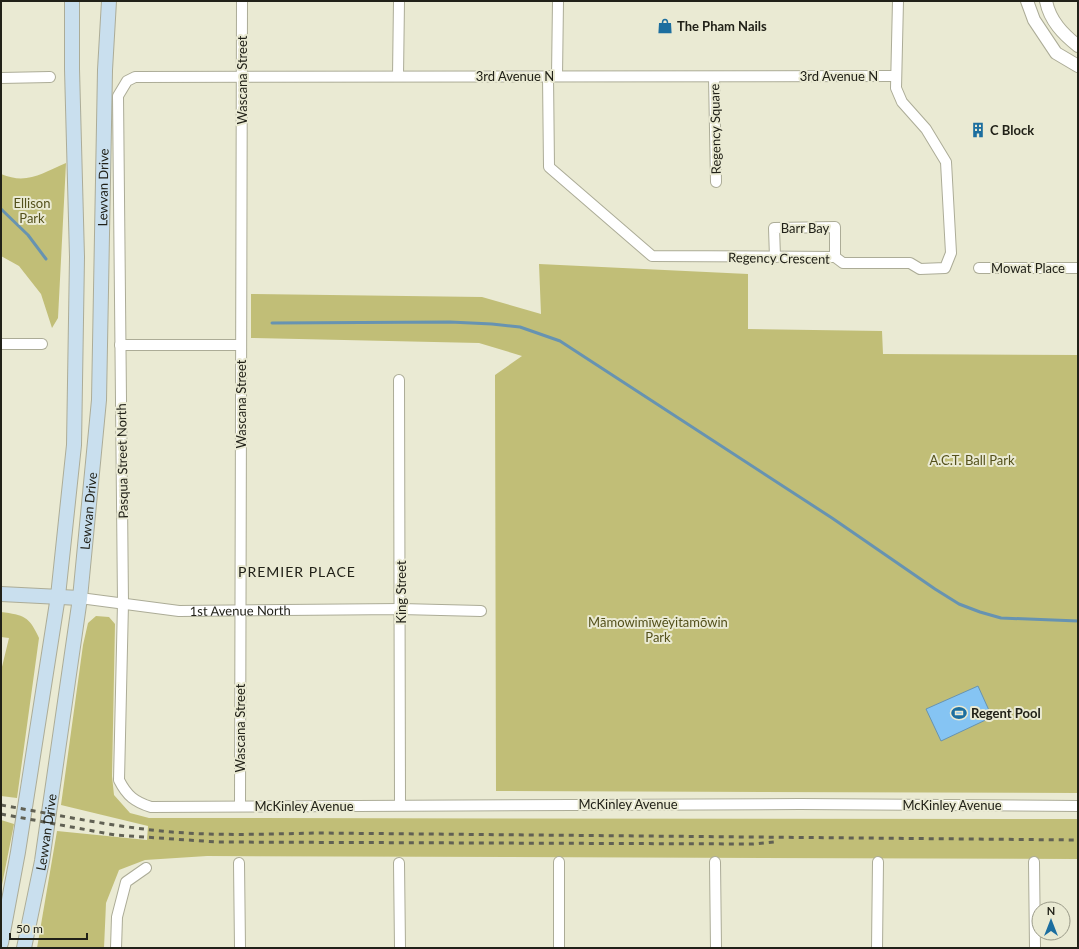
<svg xmlns="http://www.w3.org/2000/svg" width="1079" height="949" font-family="Lato,sans-serif">
  <style>
    .green { fill: #c1be77 }
    .water { fill: #85c4f3; stroke: #6793b1 }
    .lines { fill: none; stroke-linecap: round; stroke-linejoin: round }
    .stream { stroke: #6793b1; stroke-width: 3 }
    .minor-casing { stroke: #acac97; stroke-width: 12 }
    .tertiary-casing { stroke: #acac97; stroke-width: 14 }
    .secondary-casing { stroke: #acac97; stroke-width: 16 }
    .minor { stroke: #fff; stroke-width: 10 }
    .tertiary { stroke: #fff; stroke-width: 12 }
    .secondary { stroke: #c9dfee; stroke-width: 14 }
    .rail { stroke: #616154; stroke-width: 3; stroke-dasharray: 5 5; stroke-linecap: butt }
    .labels { text-anchor: middle; stroke-width: 4; stroke-linejoin: round; paint-order: stroke }
    .poi-label { font-size: 13px; font-weight: bold; fill: #212118; stroke: #eaead3; text-anchor: start }
    .street-label { font-size: 13px; fill: #212118; stroke: #eaead3 }
    .park-label { font-size: 13px; fill: #54511c; stroke: #eaead3 }
    .neighbourhood-label { font-size: 14px; letter-spacing: 1px; fill: #212118; stroke: #eaead3 }
  </style>
  <rect width="100%" height="100%" fill="#eaead3"/>
  <!-- green -->
  <g class="green">
    <path d="M66 163 58 318 52 328 41 294 19 266 1 256V174C27 185 42 173 66 163Z"/>
    <path d="M539 264 748 274V329L882 331 883 354 1078 355V793L496 791 495 375 522 356 479 343 251 338V294L482 297 541 314Z"/>
    <path d="M1 612C24 615 29 616 39 638L17 798 1 796V671L9 638 1 637Z"/>
    <path d="M96 616 109 617 115 624 112 776 114 795 130 813 149 818 1078 819V859L207 856 145 860 119 870 106 903 104 948H37L57 831 147 840 148 826 61 805 83 645 88 623Z"/>
    <path d="M1 820 14 824 1 890Z"/>
  </g>
  <!-- water -->
  <path class="water" d="M978 686 992 717 941 741 926 709Z"/>
  <g class="lines">
    <!-- stream -->
    <g class="stream">
      <path d="M1 209 28 235 46 259"/>
      <path d="M272 323 450 322 492 324 520 327 560 341 832 518 935 589 959 604 980 612 1001 618 1078 621"/>
    </g>
    <!-- minor casing -->
    <g class="minor-casing">
      <g id="minor">
        <path d="M398 76 399 1"/>
        <path d="M548 76 549 167 652 256 835 257 843 263H910L920 269 945 268 951 253 946 162 926 129 902 102 896 88 898 1"/>
        <path d="M557 76 558 1"/>
        <path d="M896 76 135 77 127 81 118 96 123 603 119 780C127 796 135 802 151 807L800 804 1078 806"/>
        <path d="M714 77 716 182"/>
        <path d="M1 78 50 77"/>
        <path d="M775 257 774 228 835 227V257"/>
        <path d="M979 268H1078"/>
        <path d="M1 344H42"/>
        <path d="M120 345H241"/>
        <path d="M399 380 400 805"/>
        <path id="s1" d="M80 598 179 611 401 609 481 611"/>
        <path d="M240 806 242 1"/>
        <path d="M715 862 716 948"/>
        <path d="M1034 862 1035 948"/>
        <path d="M239 863 240 948"/>
        <path d="M399 863 400 948"/>
        <path d="M116 948 117 917 126 882 146 868"/>
        <path d="M559 948V862"/>
        <path d="M877 948 878 862"/>
      </g>
    </g>
    <!-- tertiary casing -->
    <g class="tertiary-casing">
      <g id="tertiary">
        <path d="M1027 1 1034 20 1056 53 1078 66"/>
        <path d="M1046 1C1050 21 1063 34 1078 46"/>
      </g>
    </g>
    <!-- secondary casing -->
    <g class="secondary-casing">
      <g id="secondary">
        <path d="M1 594 80 598"/>
        <path d="M1 943 18 852 58 596 74 445 77 257 72 69V1"/>
        <path id="s2" d="M24 948 42 861 80 598 99 400 105 70 109 1"/>
      </g>
    </g>
    <!-- minor -->
    <use href="#minor" class="minor"/>
    <!-- tertiary -->
    <use href="#tertiary" class="tertiary"/>
    <!-- secondary -->
    <use href="#secondary" class="secondary"/>
    <!-- rail -->
    <g class="rail">
      <path d="M1 805C58 815 114 827 172 832 220 836 269 834 317 833L1078 840"/>
      <path d="M1 814 115 835 217 842 753 844 775 842"/>
    </g>
  </g>
  <!-- icons -->
  <defs>
    <g id="shop-bare" transform="scale(1.2)"><path d="M-5-2.5h2.3a2.7 3.5 0 0 1 5.4 0H5L5.5 6h-11ZM-1.5-2.5h3a1.5 2.3 0 0 0-3 0Z" fill="#1c6e9f" stroke="#eaead3" stroke-width="2.5" paint-order="stroke"/></g>
    <g id="building-bare" transform="scale(1.2)"><path d="M-4-6H4V6H1V3H-1V6H-4ZM-2.5-4.3h1.7v1.8h-1.7ZM.8-4.3h1.7v1.8H.8ZM-2.5-1h1.7V.8h-1.7ZM.8-1h1.7V.8H.8Z" fill="#1c6e9f" stroke="#eaead3" stroke-width="2.5" paint-order="stroke"/></g>
    <g id="stadium-bare" transform="scale(1.2)"><path d="M0-5a6.5 5 0 1 0 0 10a6.5 5 0 1 0 0-10ZM-3.5-1.8h7v3.6h-7Z" fill="#1c6e9f" stroke="#eaead3" stroke-width="2.5" paint-order="stroke"/></g>
  </defs>
  <g fill-rule="evenodd">
    <use href="#shop-bare" x="665" y="26"/>
    <use href="#building-bare" x="978" y="130"/>
    <use href="#stadium-bare" x="959" y="713"/>
  </g>
  <g class="labels">
    <!-- poi labels -->
    <g class="poi-label">
      <text x="677" y="31">The Pham Nails</text>
      <text x="990" y="135">C Block</text>
      <text x="971" y="718">Regent Pool</text>
    </g>
    <!-- street labels -->
    <g class="street-label">
      <text x="515" y="81">3rd Avenue N</text>
      <text x="839" y="81">3rd Avenue N</text>
      <text transform="translate(242 80) rotate(-90)" y="5">Wascana Street</text>
      <text transform="translate(715 129) rotate(-91)" y="5">Regency Square</text>
      <text dy="5" stroke="none"><textPath href="#s2" startOffset="766">Lewvan Drive</textPath></text>
      <text x="805" y="233">Barr Bay</text>
      <text transform="translate(779 258) rotate(1)" y="5">Regency Crescent</text>
      <text x="1028" y="273">Mowat Place</text>
      <text transform="translate(241 404) rotate(-90)" y="5">Wascana Street</text>
      <text transform="translate(122 461) rotate(-91)" y="5">Pasqua Street North</text>
      <text dy="5" stroke="none"><textPath href="#s2" startOffset="442">Lewvan Drive</textPath></text>
      <text transform="translate(401 592) rotate(-90)" y="5">King Street</text>
      <text dy="5" stroke="none"><textPath href="#s1" startOffset="161">1st Avenue North</textPath></text>
      <text transform="translate(240 728) rotate(-90)" y="5">Wascana Street</text>
      <text x="628" y="809">McKinley Avenue</text>
      <text x="952" y="810">McKinley Avenue</text>
      <text x="304" y="811">McKinley Avenue</text>
      <text dy="5" stroke="none"><textPath href="#s2" startOffset="118">Lewvan Drive</textPath></text>
    </g>
    <!-- park labels -->
    <g class="park-label">
      <text x="32" y="208">Ellison<tspan x="32" dy="15">Park</tspan></text>
      <text x="972" y="465">A.C.T. Ball Park</text>
      <text x="658" y="627">Māmowimīwēyitamōwin<tspan x="658" dy="15">Park</tspan></text>
    </g>
    <!-- neighbourhood labels -->
    <g class="neighbourhood-label">
      <text x="297" y="577">PREMIER PLACE</text>
    </g>
  </g>
  <!-- border -->
  <rect width="1079" height="949" fill="none" stroke="#212118" stroke-width="4"/>
  <!-- north arrow -->
  <g transform="translate(1051 921)"><circle r="19" fill="#eaead3" stroke="#9a9a88"/>
  <path d="M0-3L7 15L0 10L-7 15Z" fill="#1c6e9f"/>
  <text y="-6" font-size="11" font-weight="bold" text-anchor="middle" fill="#212118">N</text>
  </g>
  <!-- scale -->
  <path d="M10 933v6h77v-6" fill="none" stroke="#212118" stroke-width="2"/>
  <text x="16" y="933" font-size="12" fill="#212118" stroke="#eaead3" stroke-width="3" paint-order="stroke">50 m</text>
</svg>
